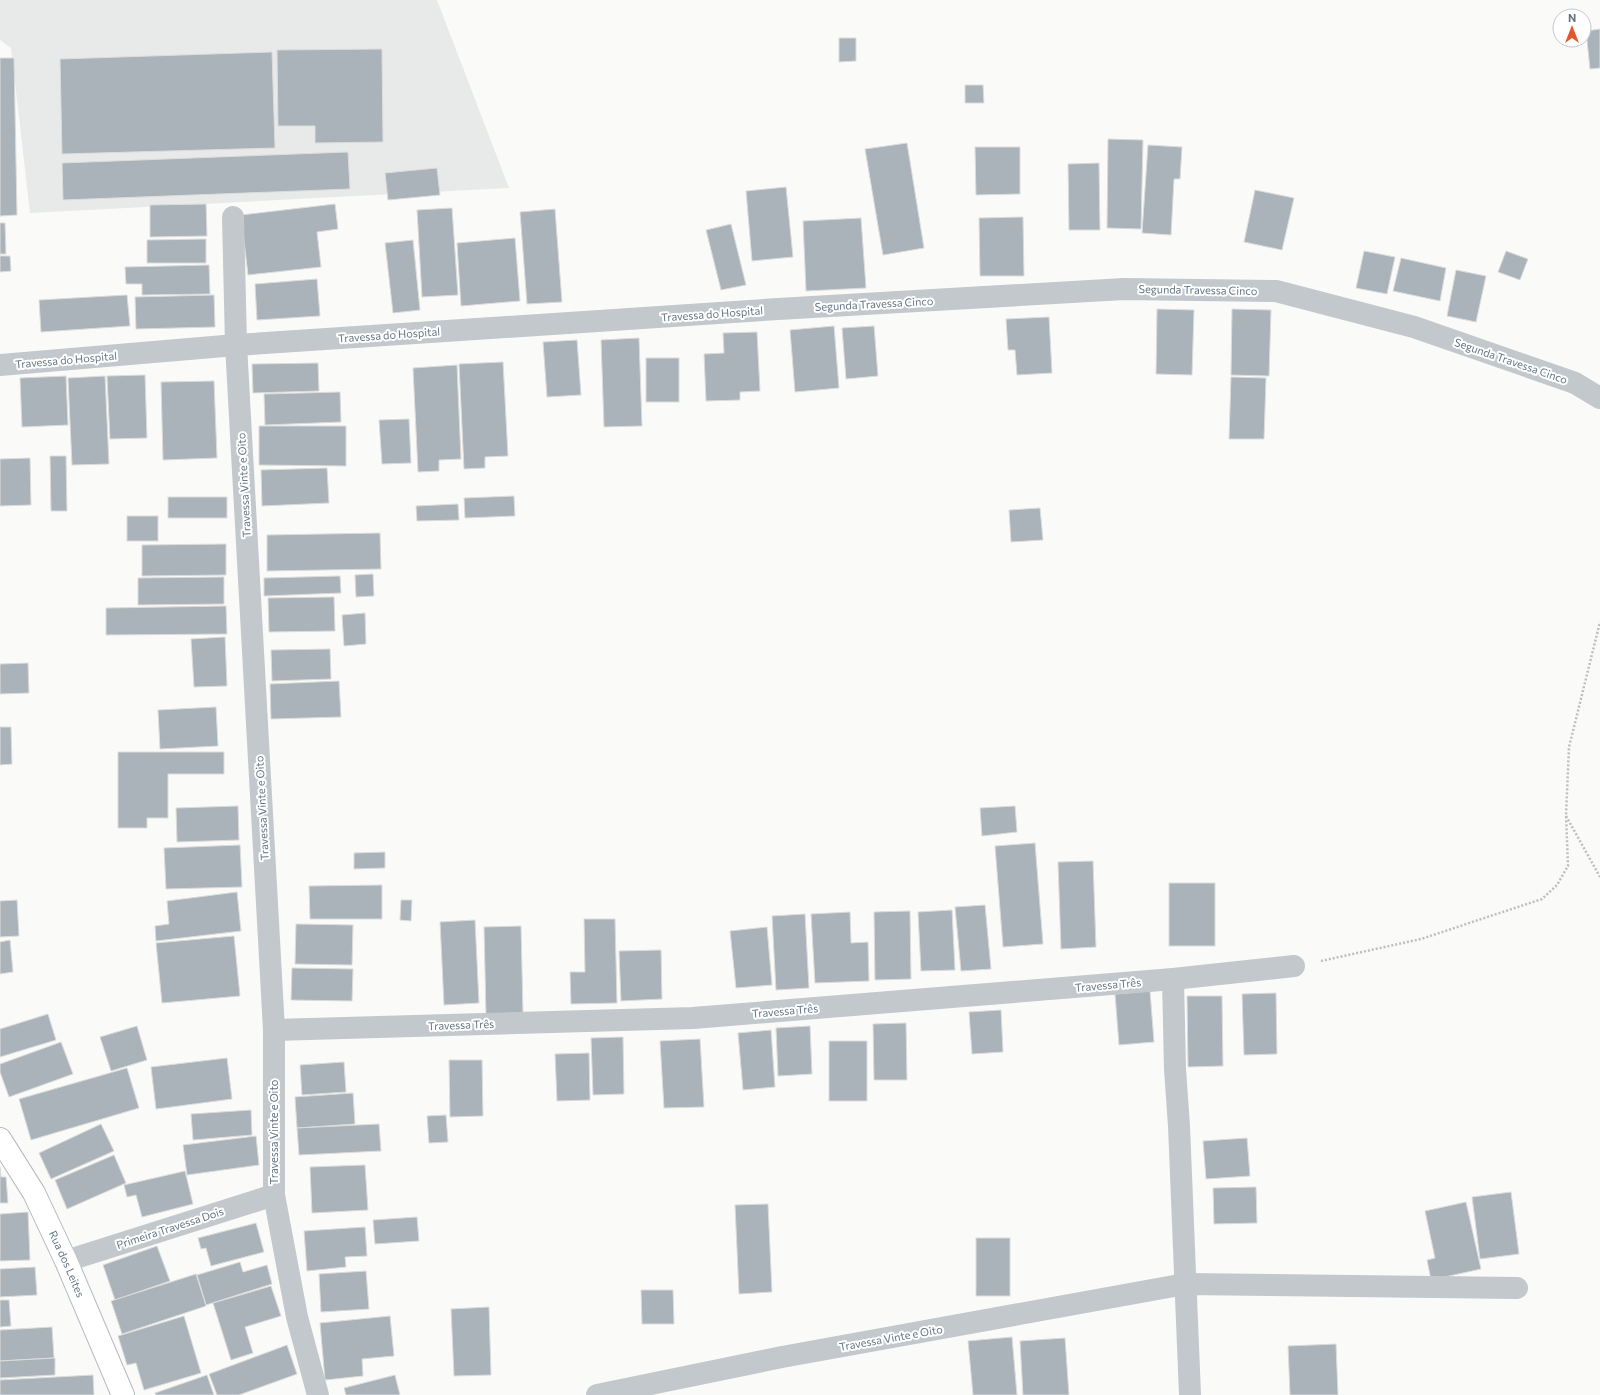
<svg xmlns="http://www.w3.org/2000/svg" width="1600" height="1395" font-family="Commissioner,sans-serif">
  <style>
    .built { fill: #e8e9e9 }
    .building { fill: #aab3b9; stroke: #dcdcda }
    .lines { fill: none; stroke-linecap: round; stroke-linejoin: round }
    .secondary-casing { stroke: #b3babf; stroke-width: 24 }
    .path { stroke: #bbbfc2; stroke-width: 2.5; stroke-dasharray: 2 2; stroke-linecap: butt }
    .street { stroke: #c3c8cc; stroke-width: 22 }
    .secondary { stroke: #fff; stroke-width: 22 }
    .labels { text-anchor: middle; stroke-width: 4; stroke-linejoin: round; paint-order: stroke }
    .street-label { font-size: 11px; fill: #657683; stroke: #fff }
  </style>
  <rect width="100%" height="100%" fill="#fafaf8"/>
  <!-- built -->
  <path class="built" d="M0 0H437L509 188 30 213 11 48 0 40Z"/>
  <!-- building -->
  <g class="building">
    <path d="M1600 29V68L1590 69 1586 31Z"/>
    <path d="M839 38H856V61L839 62Z"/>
    <path d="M382 49 383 142 315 143V126H278L277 50Z"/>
    <path d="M272 52 275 148 62 154 60 59Z"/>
    <path d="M0 58H14L17 215 0 216Z"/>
    <path d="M965 85H983L984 103H965Z"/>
    <path d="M1108 139 1143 140 1141 229 1107 228Z"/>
    <path d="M907 143 924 248 883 255 865 149Z"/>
    <path d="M1148 145 1182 147 1180 179H1174L1171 235 1142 233Z"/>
    <path d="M975 147H1020V194L976 195Z"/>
    <path d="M348 152 350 189 63 200 62 163Z"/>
    <path d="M1099 163 1100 230H1069L1068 164Z"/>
    <path d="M437 168 440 195 388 200 385 173Z"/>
    <path d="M786 187 793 257 752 261 746 191Z"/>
    <path d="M1255 190 1294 198 1282 250 1244 242Z"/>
    <path d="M206 204 207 236 150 237V205Z"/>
    <path d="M335 204 338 229 317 232 321 267 248 275 241 215Z"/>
    <path d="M452 208 458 295 422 297 417 210Z"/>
    <path d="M555 209 562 302 527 304 520 212Z"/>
    <path d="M1023 217 1024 276H980L979 218Z"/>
    <path d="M861 218 866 288 806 291 803 221Z"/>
    <path d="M0 223H5L6 254H0Z"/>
    <path d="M731 224 746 285 721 290 706 230Z"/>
    <path d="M515 238 520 301 461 306 457 243Z"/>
    <path d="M206 239V263H147V240Z"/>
    <path d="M413 240 420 310 393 313 385 243Z"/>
    <path d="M1364 251 1395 257 1387 294 1356 288Z"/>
    <path d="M1506 251 1528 259 1520 280 1498 272Z"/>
    <path d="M0 256H10L11 271 0 272Z"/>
    <path d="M1401 258 1446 268 1440 301 1393 291Z"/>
    <path d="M209 265 210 294 142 295V284H126L125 267Z"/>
    <path d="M1456 270 1486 276 1476 322 1447 316Z"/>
    <path d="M317 279 320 316 257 320 255 284Z"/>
    <path d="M127 295 130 326 41 332 39 300Z"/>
    <path d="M214 295 215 327 136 329 135 297Z"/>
    <path d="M1157 309 1194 310 1192 375 1156 374Z"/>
    <path d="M1232 309 1271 310 1269 376 1231 375Z"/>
    <path d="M1049 317 1052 373 1017 375 1015 350H1008L1006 319Z"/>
    <path d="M834 326 839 388 795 392 790 330Z"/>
    <path d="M874 326 878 376 846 379 842 328Z"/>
    <path d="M757 332 760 391 740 392V400L706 401 704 354 724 353 723 333Z"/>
    <path d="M639 338 642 426 604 427 601 340Z"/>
    <path d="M577 340 581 395 547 397 543 342Z"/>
    <rect x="646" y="358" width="33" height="44"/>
    <path d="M503 362 508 456 485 457V468L464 469 459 364Z"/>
    <path d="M318 363 319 391 253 393 252 364Z"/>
    <path d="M457 365 461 459 439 460V471L418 472 413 368Z"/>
    <path d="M145 375 147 438 110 439 107 376Z"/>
    <path d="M66 376 68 425 22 427 20 378Z"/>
    <path d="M105 376 109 464 72 465 68 378Z"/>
    <path d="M1231 377 1266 378 1264 439H1229Z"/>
    <path d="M214 381 217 458 163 460 161 382Z"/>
    <path d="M340 392 341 422 265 425 264 394Z"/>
    <path d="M409 419 411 463 382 464 379 420Z"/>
    <path d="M259 426H346V466L259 465Z"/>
    <path d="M50 456H66L67 511H51Z"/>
    <path d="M30 458 31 505 0 506V459Z"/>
    <path d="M327 468 329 503 262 506 261 470Z"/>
    <path d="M514 496 515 516 465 518 464 498Z"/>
    <rect x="168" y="497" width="59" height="21"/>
    <path d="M458 504 459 520 417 521 416 506Z"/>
    <path d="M1040 508 1043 540 1011 542 1009 510Z"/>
    <rect x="127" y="516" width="31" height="25"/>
    <path d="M380 533 381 569 267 571V535Z"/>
    <path d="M226 544V575L142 576V545Z"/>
    <path d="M373 574 374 596 356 597 355 575Z"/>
    <path d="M340 576 341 593 264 596V578Z"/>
    <path d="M224 577V604L138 605V578Z"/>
    <path d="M334 597 335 631 269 632 268 598Z"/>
    <path d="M226 606 227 634 106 635V608Z"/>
    <path d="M365 613 366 644 344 646 342 615Z"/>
    <path d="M225 637 227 686 194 687 191 639Z"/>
    <path d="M330 649 331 679 272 681 271 650Z"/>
    <path d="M28 663 29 693 0 694V664Z"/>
    <path d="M339 681 341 717 271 719 270 684Z"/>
    <path d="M216 707 218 746 160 749 158 710Z"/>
    <path d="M0 727H11L12 764 0 765Z"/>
    <path d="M118 752H224V774H168V818H147V828H118Z"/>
    <path d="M238 806 239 840 177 842 176 808Z"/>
    <path d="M1015 806 1017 832 982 836 980 808Z"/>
    <path d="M1035 843 1043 944 1003 947 995 846Z"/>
    <path d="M240 845 242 887 166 889 164 848Z"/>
    <path d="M385 852V868L354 869V853Z"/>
    <path d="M1093 861 1096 947 1061 949 1058 862Z"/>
    <rect x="1169" y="883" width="46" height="63"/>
    <path d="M382 885V919H310L309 886Z"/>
    <path d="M237 892 241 931 156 941 155 926 169 924 167 901Z"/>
    <path d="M17 900 19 936 0 937V901Z"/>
    <path d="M401 900H412L411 921 400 920Z"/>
    <path d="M985 905 991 969 961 971 955 907Z"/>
    <path d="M952 910 955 970 921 971 918 912Z"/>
    <path d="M910 911 911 979 875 980 874 912Z"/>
    <path d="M850 912 851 943 868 942 869 981 815 983 811 914Z"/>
    <path d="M805 914 809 988 776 990 772 916Z"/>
    <path d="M584 919H615L617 1003 571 1004 570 972H585Z"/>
    <path d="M475 920 479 1003 444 1005 440 922Z"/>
    <path d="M296 924 353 925 352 965 295 964Z"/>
    <path d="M521 926 523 1014 486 1015 484 927Z"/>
    <path d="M767 927 772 985 736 988 730 931Z"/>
    <path d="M234 936 240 996 162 1003 156 943Z"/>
    <path d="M10 940 13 972 0 974V942Z"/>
    <path d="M661 950 662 999 621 1001 619 951Z"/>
    <path d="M292 968 353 969 352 1001 291 1000Z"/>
    <path d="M1150 991 1154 1042 1119 1045 1115 994Z"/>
    <path d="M1276 993 1277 1054 1244 1055 1242 994Z"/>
    <path d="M1187 996H1222L1223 1066 1188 1067Z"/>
    <path d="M1001 1010 1003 1052 972 1054 969 1012Z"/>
    <path d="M48 1014 56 1040 0 1057V1029Z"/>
    <path d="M906 1023 907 1080H874L873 1024Z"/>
    <path d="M137 1026 147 1060 111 1071 100 1037Z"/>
    <path d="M810 1026 812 1074 778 1076 776 1028Z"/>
    <path d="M771 1030 775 1087 743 1090 738 1033Z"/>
    <path d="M623 1037 624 1094 593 1095 591 1038Z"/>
    <path d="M700 1039 704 1107 664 1108 660 1041Z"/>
    <rect x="829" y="1041" width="38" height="60"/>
    <path d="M61 1042 73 1074 9 1097 0 1072V1064Z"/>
    <path d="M589 1053 590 1100 557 1101 555 1054Z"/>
    <path d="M227 1058 232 1099 156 1109 151 1067Z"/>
    <path d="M449 1060H482L483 1116 450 1117Z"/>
    <path d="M344 1062 346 1092 302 1095 300 1065Z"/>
    <path d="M127 1068 139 1108 31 1140 19 1099Z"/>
    <path d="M353 1093 355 1124 297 1128 295 1097Z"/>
    <path d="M251 1110 252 1135 193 1140 191 1114Z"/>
    <path d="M446 1115 448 1142 429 1143 427 1116Z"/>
    <path d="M101 1124 114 1151 51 1179 39 1153Z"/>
    <path d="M379 1124 381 1151 299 1155 297 1128Z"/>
    <path d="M256 1136 259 1165 187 1175 183 1145Z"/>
    <path d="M1247 1138 1250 1176 1206 1179 1203 1141Z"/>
    <path d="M114 1155 126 1183 67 1209 55 1180Z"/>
    <path d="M365 1165 368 1210 312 1213 310 1167Z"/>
    <path d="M0 1167 1 1177H6L8 1203H0Z"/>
    <path d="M185 1171 193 1204 142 1217 136 1195 127 1197 124 1185Z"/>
    <path d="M1256 1187 1257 1223 1214 1224 1213 1188Z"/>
    <path d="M1511 1192 1519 1254 1480 1259 1472 1197Z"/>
    <path d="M1466 1202 1481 1269 1431 1280 1427 1260 1435 1258 1425 1211Z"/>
    <path d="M768 1204 772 1292 739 1294 735 1205Z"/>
    <path d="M28 1212 30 1260 0 1261V1214Z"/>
    <path d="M417 1217 419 1241 375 1244 373 1220Z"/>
    <path d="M256 1223 264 1252 211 1266 206 1248 201 1249 198 1238Z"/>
    <path d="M365 1227 367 1256 345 1257 346 1267 307 1271 304 1231Z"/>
    <rect x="976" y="1238" width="34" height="58"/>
    <path d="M157 1246 170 1281 115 1300 103 1265Z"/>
    <path d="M240 1262 243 1272 267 1265 272 1284 206 1305 197 1275Z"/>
    <path d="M35 1267 37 1295 0 1297V1269Z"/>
    <path d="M366 1271 369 1309 321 1312 319 1274Z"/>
    <path d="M196 1274 206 1306 122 1334 111 1301Z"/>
    <path d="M271 1286 281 1316 245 1327 253 1353 231 1360 213 1303Z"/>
    <path d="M641 1290H673L674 1324H642Z"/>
    <path d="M0 1300H9L11 1326 0 1327Z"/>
    <path d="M489 1307 491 1375 454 1376 451 1309Z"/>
    <path d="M184 1316 201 1373 144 1390 136 1363 127 1365 118 1336Z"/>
    <path d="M390 1316 394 1356 362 1359 363 1376 325 1380 320 1323Z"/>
    <path d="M52 1327 54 1358 0 1361V1330Z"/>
    <path d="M1012 1337 1017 1395H973L968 1341Z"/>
    <path d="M1065 1338 1069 1395H1023L1020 1341Z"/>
    <path d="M1336 1344 1338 1395H1290L1288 1346Z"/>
    <path d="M287 1345 297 1374 239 1395H217L209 1374Z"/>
    <path d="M55 1358V1375L0 1378V1361Z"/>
    <path d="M93 1375 94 1395H0V1380Z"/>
    <path d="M207 1375 214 1395H156L155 1393Z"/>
    <path d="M395 1375 400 1395H346L344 1388Z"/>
  </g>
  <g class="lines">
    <!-- secondary casing -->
    <g class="secondary-casing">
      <g id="secondary">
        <path id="s1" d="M0 1139 34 1193 66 1261 123 1395"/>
      </g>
    </g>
    <!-- path -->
    <g class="path">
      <path d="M1566 816 1600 877"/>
      <path d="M1321 961 1421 939 1542 899 1557 885 1568 866 1566 815 1569 747 1600 622"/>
    </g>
    <!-- street -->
    <g class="street">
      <path d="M233 217 236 345 274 1030V1195L297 1317 318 1395"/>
      <path d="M0 365 236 345 778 309 1124 289 1276 291 1414 327 1575 383 1600 398"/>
      <path d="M1173 979 1175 1069 1179 1126 1190 1395"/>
      <path d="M274 1030 693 1018 1173 979 1294 966"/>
      <path d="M66 1261 274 1195"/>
      <path d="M597 1395 782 1357 1185 1284 1517 1288"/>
    </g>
    <!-- secondary -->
    <use href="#secondary" class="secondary"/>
  </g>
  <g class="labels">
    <!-- street labels -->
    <g class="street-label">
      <text transform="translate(1198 290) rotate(1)" y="4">Segunda Travessa Cinco</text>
      <text transform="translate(874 304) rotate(-3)" y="4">Segunda Travessa Cinco</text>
      <text transform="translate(712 314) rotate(-4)" y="4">Travessa do Hospital</text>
      <text transform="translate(389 335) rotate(-4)" y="4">Travessa do Hospital</text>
      <text transform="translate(66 360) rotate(-5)" y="4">Travessa do Hospital</text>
      <text transform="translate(1511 361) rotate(19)" y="4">Segunda Travessa Cinco</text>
      <text transform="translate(244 485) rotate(-93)" y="4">Travessa Vinte e Oito</text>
      <text transform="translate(262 808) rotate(-93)" y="4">Travessa Vinte e Oito</text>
      <text transform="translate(1108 985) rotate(-5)" y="4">Travessa Três</text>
      <text transform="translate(785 1011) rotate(-5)" y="4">Travessa Três</text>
      <text transform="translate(461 1025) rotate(-2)" y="4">Travessa Três</text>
      <text transform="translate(274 1132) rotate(-90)" y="4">Travessa Vinte e Oito</text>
      <text transform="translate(170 1228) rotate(-18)" y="4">Primeira Travessa Dois</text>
      <text dy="4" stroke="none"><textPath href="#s1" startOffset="142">Rua dos Leites</textPath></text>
      <text transform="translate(891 1338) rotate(-10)" y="4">Travessa Vinte e Oito</text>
    </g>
  </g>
  <!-- north arrow -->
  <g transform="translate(1572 28)"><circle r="19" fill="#ffffff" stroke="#c1c8cd"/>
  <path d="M0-3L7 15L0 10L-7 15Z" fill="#e4572e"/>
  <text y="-6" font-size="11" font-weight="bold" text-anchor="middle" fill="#657683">N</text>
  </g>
</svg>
